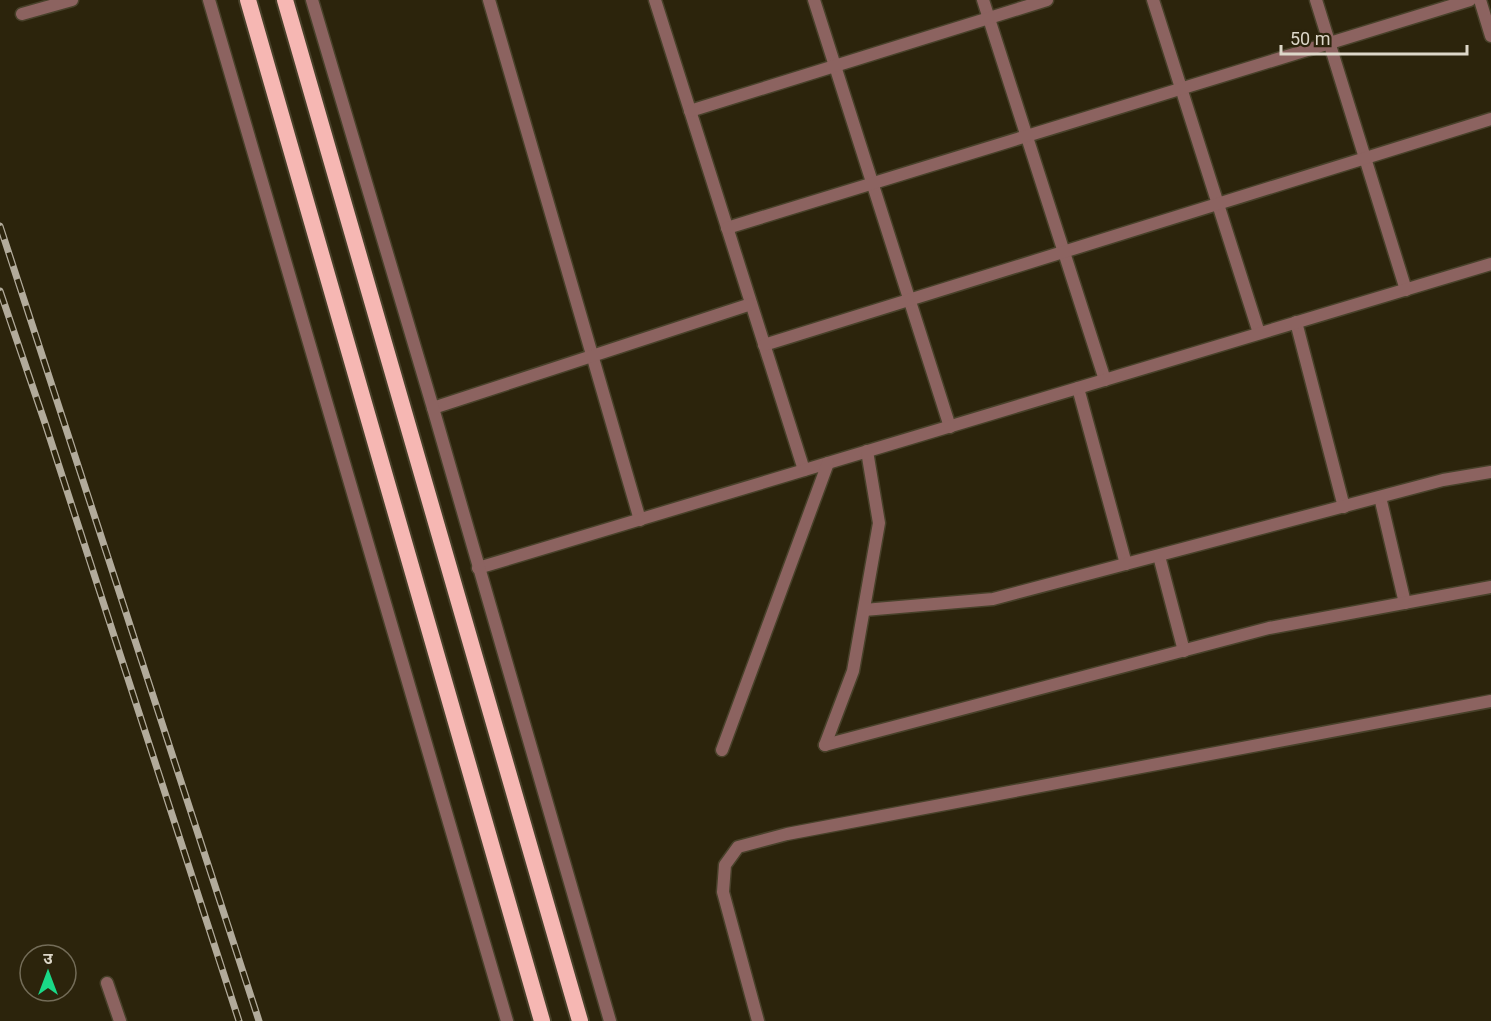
<svg xmlns="http://www.w3.org/2000/svg" width="1491" height="1021" viewBox="0 0 1491 1021" font-family="Roboto,'Noto Sans Devanagari',sans-serif">
<style>
.lines{fill:none;stroke-linecap:round;stroke-linejoin:round}
.service-casing{stroke:#48412a;stroke-width:15}
.minor-casing{stroke:#48412a;stroke-width:15}
.tertiary-casing{stroke:#48412a;stroke-width:15}
.trunk-casing{stroke:#48412a;stroke-width:20}
.service{stroke:#8c6360;stroke-width:12}
.minor{stroke:#8c6360;stroke-width:12}
.tertiary{stroke:#8c6360;stroke-width:12}
.trunk{stroke:#f6b7b3;stroke-width:16}
.rail-casing{stroke:#b2ab9b;stroke-width:7}
.rail{stroke:#2c240c;stroke-width:4.5;stroke-dasharray:14;stroke-linecap:butt}
</style>
<rect width="100%" height="100%" fill="#2c240c"/>
<g class="lines">
<defs>
<polyline id="service" points="758,1021 723,892 725,865 738,847 787,834 1491,701"/>
<g id="minor">
<polyline points="489,0 640,520"/>
<polyline points="655,0 804,470"/>
<polyline points="814,0 950,427"/>
<polyline points="983,0 1105,380"/>
<polyline points="1153,0 1259,333"/>
<polyline points="1316,0 1406,290"/>
<polyline points="1480,0 1491,36"/>
<polyline points="22,14 72,0"/>
<polyline points="690,111 1047,0"/>
<polyline points="727,228 1470,0"/>
<polyline points="1296,322 1344,507"/>
<polyline points="764,345 1491,119"/>
<polyline points="1078,388 1126,564"/>
<polyline points="433,408 751,304"/>
<polyline points="1380,497 1405,603"/>
<polyline points="1159,556 1184,651"/>
<polyline points="478,568 1491,264"/>
<polyline points="864,610 993,599 1443,480 1491,472"/>
<polyline points="825,745 1269,628 1491,587"/>
<polyline points="825,745 853,671 879,523 867,451"/>
<polyline points="722,750 828,463"/>
<polyline points="107,983 120,1021"/>
</g>
<g id="tertiary">
<polyline points="209,0 507,1021"/>
<polyline points="312,0 433,408 610,1021"/>
</g>
<g id="trunk">
<polyline points="248,0 542,1021"/>
<polyline points="285,0 580,1021"/>
</g>
</defs>
<use href="#service" class="service-casing"/>
<use href="#minor" class="minor-casing"/>
<use href="#tertiary" class="tertiary-casing"/>
<use href="#trunk" class="trunk-casing"/>
<use href="#service" class="service"/>
<use href="#minor" class="minor"/>
<use href="#tertiary" class="tertiary"/>
<use href="#trunk" class="trunk"/>
<defs>
<g id="rail">
<polyline points="0,226 259,1021"/>
<polyline points="0,291 45,423 239,1021"/>
</g>
</defs>
<use href="#rail" class="rail-casing"/>
<use href="#rail" class="rail"/>
</g>
<g transform="translate(48 973)"><circle r="28" fill="#2c240c" stroke="#736c58" stroke-width="1.5"/>
<path d="M0-4.5L10 22L0 15L-10 22Z" fill="#1ad988"/>
<text y="-9" font-size="16" font-weight="bold" text-anchor="middle" fill="#ddd7c9">उ</text>
</g>
<path d="M1281 45v9h186v-9" fill="none" stroke="#ddd7c9" stroke-width="3"/>
<text x="1290" y="45" font-size="18" fill="#ddd7c9" stroke="#2c240c" stroke-width="4.5" paint-order="stroke">50 m</text>
</svg>
